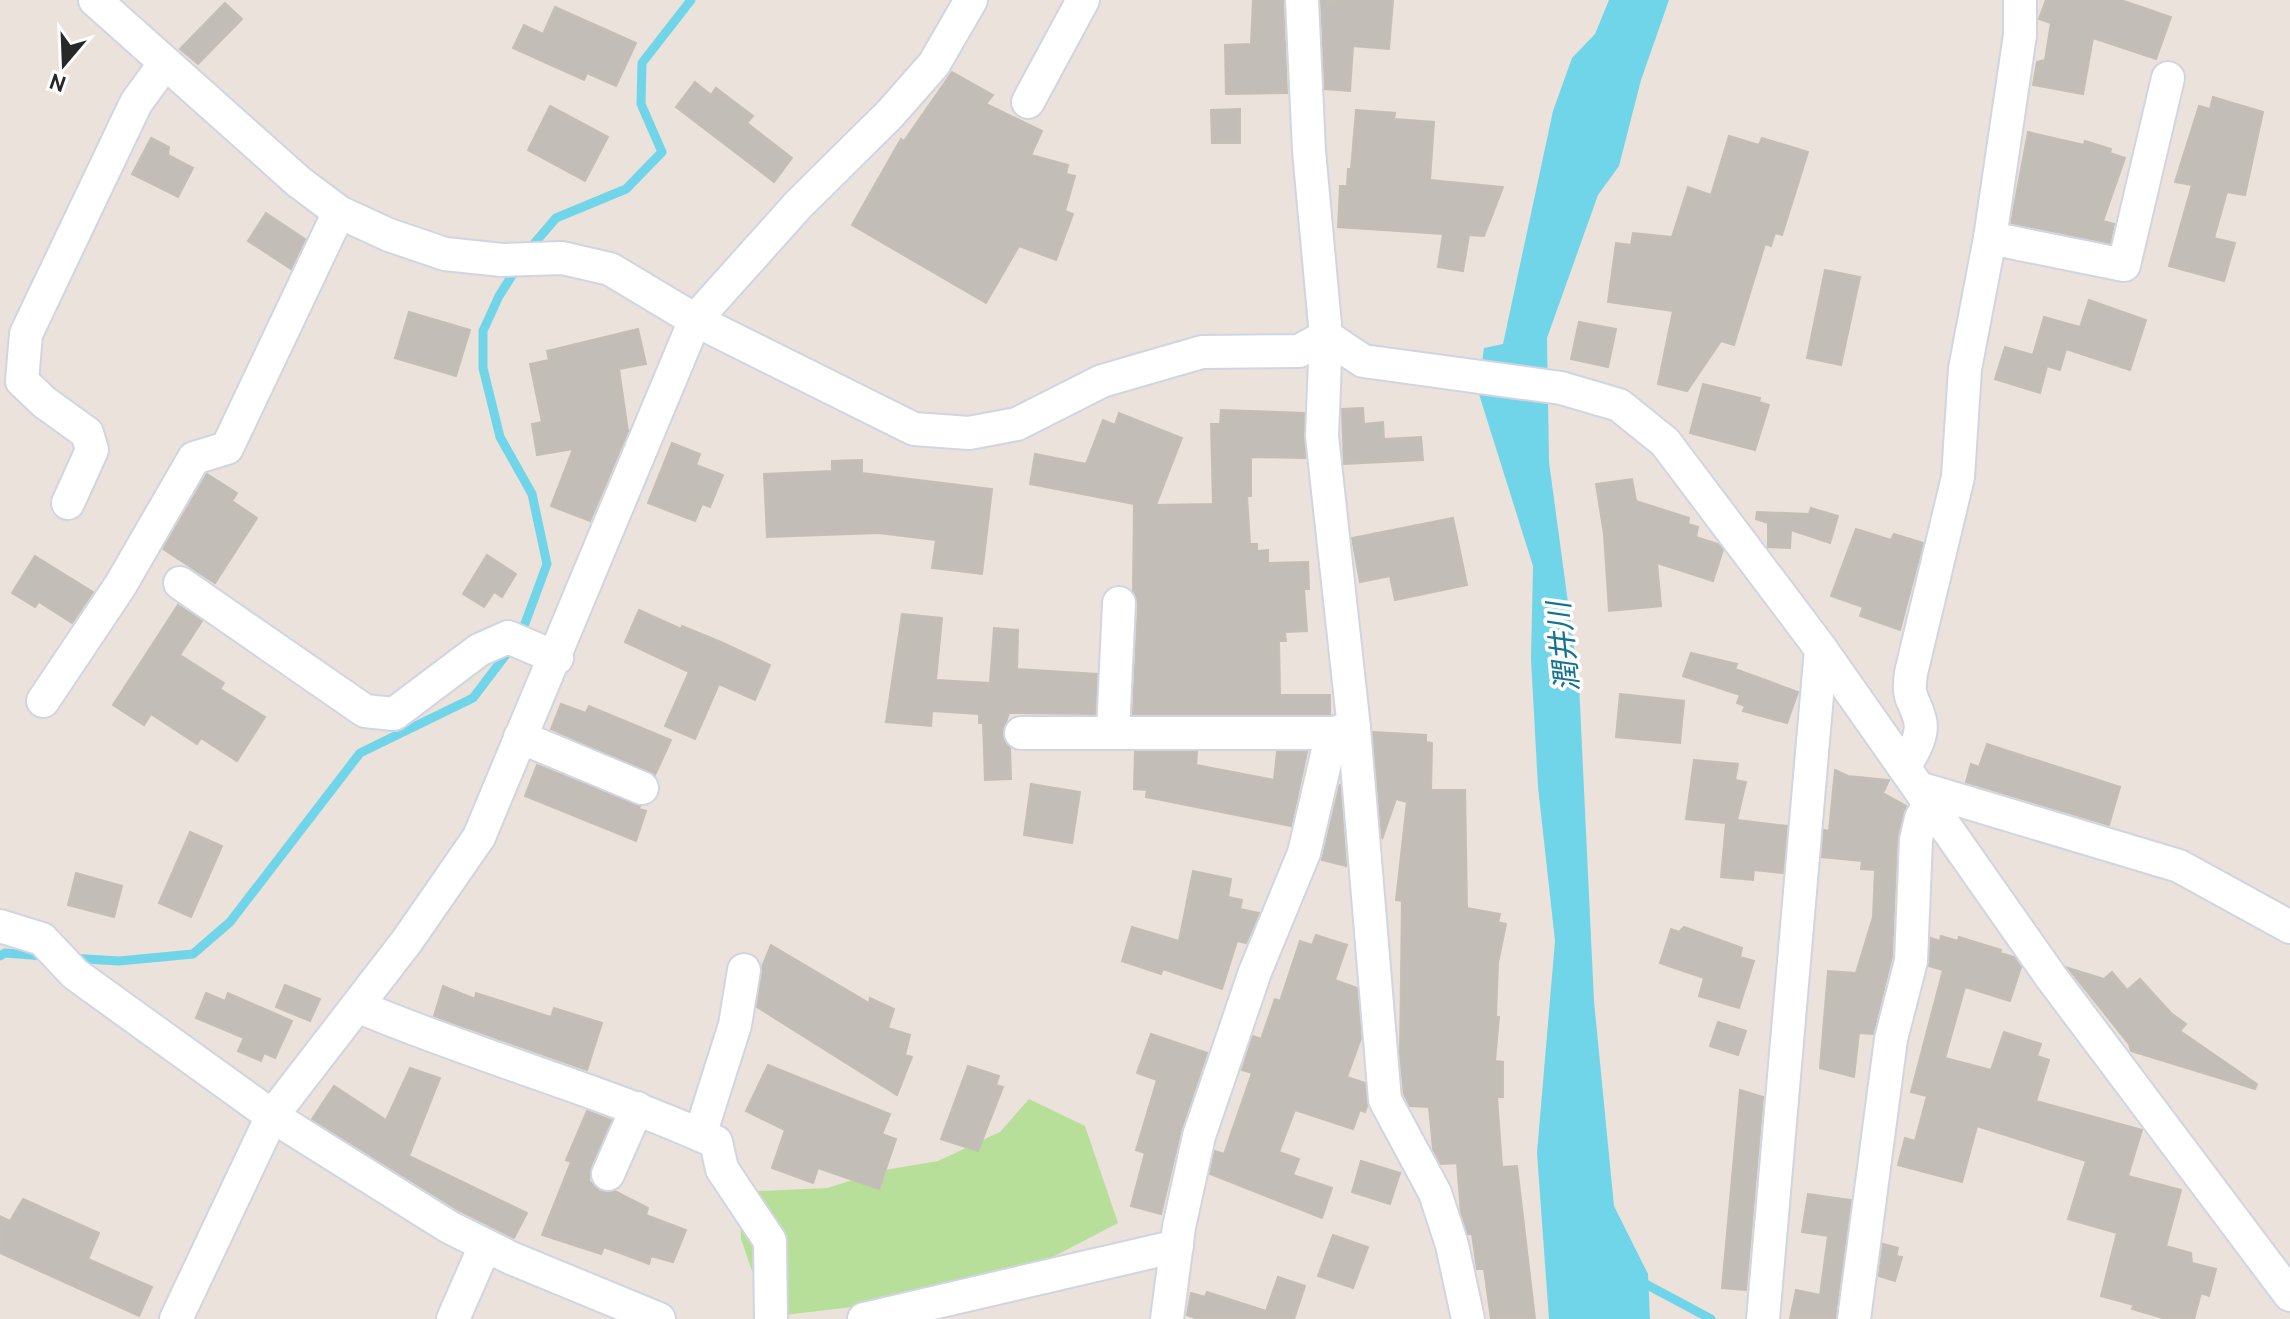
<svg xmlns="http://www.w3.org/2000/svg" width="2290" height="1319" viewBox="0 0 2290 1319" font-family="Cabin,'Noto Sans JP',sans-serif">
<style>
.green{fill:#b8df99}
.water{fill:#71d5e9}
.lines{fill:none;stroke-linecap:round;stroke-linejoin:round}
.stream{stroke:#71d5e9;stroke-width:9}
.building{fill:#c2bdb6;stroke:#c5beb5;stroke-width:2}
.minor-casing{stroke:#d0d5e1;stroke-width:36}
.minor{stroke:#fff;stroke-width:32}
.labels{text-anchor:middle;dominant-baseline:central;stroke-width:7;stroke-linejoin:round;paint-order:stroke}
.water-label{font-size:30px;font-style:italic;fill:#137392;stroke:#fff}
</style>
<rect width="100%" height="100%" fill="#eae2db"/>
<polygon class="green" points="1029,1099 1085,1126 1118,1223 1047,1260 935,1297 768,1317 741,1239 739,1192 827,1188 885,1170 938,1161 1000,1132"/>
<polygon class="water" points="1609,0 1669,0 1641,80 1619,166 1598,195 1547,338 1549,462 1579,684 1594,1001 1614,1206 1648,1274 1650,1319 1549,1319 1537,1153 1555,941 1538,787 1531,659 1533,566 1478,391 1484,348 1503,344 1553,111 1572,58 1595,34"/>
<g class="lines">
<g class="stream">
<polyline points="526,253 556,218 626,189 662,152 641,104 642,63 691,0"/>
<polyline points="518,266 499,296 483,331 483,368 500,437 532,494 547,564 520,637"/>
<polyline points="0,956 5,953 44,956"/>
<polyline points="70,958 119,961 193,954 230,922 360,753 473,698 511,648"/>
<polyline points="1640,1281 1711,1319"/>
</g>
</g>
<g class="building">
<polygon points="1253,0 1283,0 1287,93 1226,94 1225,45 1251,44"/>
<polygon points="1364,0 1393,0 1389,49 1353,46 1350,91 1325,89 1321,1"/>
<polygon points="2046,0 2121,0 2171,17 2156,59 2093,38 2083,94 2033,85 2037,62 2045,60 2051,23 2039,19"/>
<polygon points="225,3 242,19 198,64 180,49"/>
<polygon points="555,7 636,43 616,86 587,73 584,80 513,48 524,25 543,34"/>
<polygon points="952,72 993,95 986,104 1042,131 1031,155 1068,165 1066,174 1075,176 1065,211 1073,214 1056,260 1019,246 986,303 852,225 901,139 904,141"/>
<polygon points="695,82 711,95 716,88 753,116 747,123 792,158 774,182 676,107"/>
<polygon points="2213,97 2263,112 2245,195 2227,192 2214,238 2235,243 2224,281 2169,266 2192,185 2175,182 2199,106 2210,109"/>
<polygon points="550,106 608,137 585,181 528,150"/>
<polygon points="1240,109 1240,143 1212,143 1211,110"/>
<polygon points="1356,110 1395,113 1394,119 1434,122 1430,180 1503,187 1484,236 1469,235 1463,271 1438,267 1443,234 1338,227 1340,186 1347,186 1348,169 1351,169"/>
<polygon points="2028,132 2084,145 2085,141 2111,149 2110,153 2125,158 2103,221 2114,224 2110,243 2011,223"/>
<polygon points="1729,136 1759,145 1762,138 1808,152 1782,235 1775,233 1771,246 1765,244 1734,345 1721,341 1687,391 1658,384 1673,311 1608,302 1616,243 1631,245 1633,233 1672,237 1688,187 1711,195"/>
<polygon points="151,138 169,147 168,155 193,168 178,197 132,174"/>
<polygon points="266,213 305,239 291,269 248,241"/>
<polygon points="1825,270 1860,277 1841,365 1807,358"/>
<polygon points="2089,300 2146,320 2130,370 2066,349 2060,370 2047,366 2040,393 1995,379 2005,347 2033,355 2044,317 2080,327"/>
<polygon points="409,312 470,330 456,376 395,358"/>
<polygon points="1579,322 1616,329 1608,367 1571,359"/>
<polygon points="638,329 646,364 619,369 628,431 590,521 551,506 573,449 537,455 532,424 542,422 530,364 549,360 547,351"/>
<polygon points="1703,384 1760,398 1759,402 1769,405 1755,450 1690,433"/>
<polygon points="1363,408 1364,424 1383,422 1384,439 1421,437 1423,460 1344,464 1342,409"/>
<polygon points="1221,410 1304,413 1305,458 1251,457 1251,496 1247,496 1250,544 1257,544 1257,551 1268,550 1268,563 1308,562 1309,589 1304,589 1307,631 1285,632 1286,641 1279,641 1280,695 1330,695 1330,714 1133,714 1138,604 1133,591 1134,504 1030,484 1035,454 1086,464 1103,420 1115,425 1119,413 1182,438 1156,505 1213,504 1211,424 1220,424"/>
<polygon points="672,443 700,454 696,465 723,475 710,507 702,504 695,521 648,503"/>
<polygon points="862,460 862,473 992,489 982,574 932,568 936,540 879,533 767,537 764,474 832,471 832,461"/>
<polygon points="207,474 237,493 232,501 257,518 215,583 163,549"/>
<polygon points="1632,479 1636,501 1689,518 1688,524 1698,527 1696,537 1718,544 1723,550 1713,581 1657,563 1661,606 1609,611 1604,534 1596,484"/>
<polygon points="1811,508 1838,516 1830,543 1791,530 1790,548 1768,547 1768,523 1756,519 1757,512 1809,514"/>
<polygon points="1453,518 1467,585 1395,600 1390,576 1360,582 1352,538"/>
<polygon points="1856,529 1891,540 1894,534 1923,543 1900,630 1860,616 1863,607 1831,596"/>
<polygon points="487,555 516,574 502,597 494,592 484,607 463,594"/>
<polygon points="35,556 93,592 72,623 39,602 35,607 12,593"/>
<polygon points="178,605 202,621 180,655 224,683 220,689 265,717 237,761 201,738 197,744 151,714 144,725 113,705"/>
<polygon points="639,610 681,629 682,626 721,642 770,665 755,700 719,684 695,739 665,726 689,672 625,642"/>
<polygon points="902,614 942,618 936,680 990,683 994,628 1018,630 1017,669 1097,674 1095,714 1009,713 1002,734 1010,748 1011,779 985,780 983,723 979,723 979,714 932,711 931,726 886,722"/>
<polygon points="1691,653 1737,664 1735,669 1798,692 1787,723 1743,711 1745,706 1737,703 1740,695 1683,676"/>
<polygon points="1620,694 1684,701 1680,743 1616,737"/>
<polygon points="561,704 586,713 589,706 671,740 655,775 551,729"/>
<polygon points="1373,732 1426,735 1426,742 1432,743 1431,790 1465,790 1467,908 1500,914 1498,922 1506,924 1498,963 1496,1017 1499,1017 1495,1061 1503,1062 1503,1097 1497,1097 1502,1167 1517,1166 1535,1319 1491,1319 1484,1269 1477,1269 1472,1234 1468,1234 1461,1212 1457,1163 1441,1164 1433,1149 1429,1107 1410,1106 1404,1094 1400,1055 1402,901 1396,900 1407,802 1396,799 1382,839"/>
<polygon points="1987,744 2120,787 2109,825 1966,782 1971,764 1979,767"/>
<polygon points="1135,752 1197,752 1196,765 1274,780 1277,752 1307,752 1291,826 1146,797 1147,790 1134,789"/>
<polygon points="1694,760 1738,764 1735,780 1746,782 1737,820 1787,826 1783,873 1754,870 1753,880 1721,877 1726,823 1686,819"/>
<polygon points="537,765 640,806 639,809 646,811 636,841 525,796"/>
<polygon points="1835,770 1848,776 1889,780 1883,793 1906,806 1897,839 1892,956 1873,1034 1859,1033 1854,1077 1820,1068 1828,971 1856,973 1873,917 1875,870 1861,869 1862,861 1822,857 1824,830 1829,831"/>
<polygon points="1031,784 1080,792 1072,843 1024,835"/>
<polygon points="1340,784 1346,866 1322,860"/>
<polygon points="190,832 222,846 191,917 159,903"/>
<polygon points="1193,871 1231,879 1228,897 1242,900 1240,909 1259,913 1246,943 1237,941 1222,989 1163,969 1161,974 1122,961 1132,927 1179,941"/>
<polygon points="76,873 122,886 114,917 68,905"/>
<polygon points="1684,927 1742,948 1740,957 1754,961 1739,1008 1699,996 1704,978 1660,963 1671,929 1679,932"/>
<polygon points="1316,935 1347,945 1335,980 1357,988 1361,1038 1347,1077 1365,1083 1367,1106 1365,1112 1360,1110 1353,1129 1295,1110 1279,1152 1299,1159 1293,1175 1332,1188 1322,1218 1210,1174 1215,1151 1224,1154 1252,1073 1242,1070 1253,1036 1261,1039 1275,999 1280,1001 1300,941 1312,945"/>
<polygon points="1941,936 1958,941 1959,937 2001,950 2000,953 2014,957 2021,967 2010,1001 1965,987 1945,1058 1991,1070 2004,1032 2041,1044 2037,1056 2049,1060 2036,1101 2142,1130 2128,1176 2181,1190 2166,1246 2191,1253 2192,1263 2216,1269 2209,1296 2201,1293 2194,1319 2166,1319 2132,1309 2134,1305 2101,1296 2117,1233 2068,1219 2086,1161 1977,1126 1962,1182 1898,1165 1905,1138 1915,1141 1927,1096 1911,1092 1943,970 1929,966 1931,938 1940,941"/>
<polygon points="771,945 869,1003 870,998 894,1009 888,1028 910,1035 905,1055 912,1057 897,1095 757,1007 762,967"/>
<polygon points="2068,968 2104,979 2112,972 2127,990 2140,979 2171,1013 2186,1024 2180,1031 2257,1084 2255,1089 2131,1051 2129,1044"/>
<polygon points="285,985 320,999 310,1021 276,1007"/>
<polygon points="443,986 475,999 476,993 551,1017 554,1008 602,1023 587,1070 434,1016"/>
<polygon points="206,993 225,1001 228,993 292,1021 275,1058 264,1053 261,1061 238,1051 244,1038 196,1018"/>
<polygon points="1718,1022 1746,1031 1738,1055 1710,1046"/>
<polygon points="1151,1034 1207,1053 1181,1130 1161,1214 1131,1206 1145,1153 1136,1150 1157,1080 1137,1073"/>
<polygon points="768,1065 890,1114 882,1134 896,1139 879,1189 818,1168 813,1183 772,1168 785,1130 746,1111"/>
<polygon points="968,1066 999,1076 996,1085 1003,1087 978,1151 941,1139"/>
<polygon points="410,1068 440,1078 409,1156 527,1213 514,1238 458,1210 312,1119 334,1086 386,1120"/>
<polygon points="1740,1090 1763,1097 1746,1290 1722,1288"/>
<polygon points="587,1111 611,1120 591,1166 589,1181 600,1191 615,1191 648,1208 646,1215 686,1230 673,1262 651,1256 649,1264 604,1247 601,1254 542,1235 571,1162 566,1160"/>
<polygon points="1361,1161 1400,1173 1390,1204 1352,1192"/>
<polygon points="1808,1194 1851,1200 1835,1319 1790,1319 1796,1290 1820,1295 1828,1236 1802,1232"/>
<polygon points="23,1199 99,1233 88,1259 152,1287 139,1316 0,1253 0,1216 10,1221"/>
<polygon points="1333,1235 1368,1247 1353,1288 1318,1276"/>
<polygon points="1883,1244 1898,1248 1896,1256 1902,1257 1895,1281 1879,1276"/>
<polygon points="1278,1277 1305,1286 1294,1319 1198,1319 1187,1315 1191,1293 1205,1297 1207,1292 1266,1311"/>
</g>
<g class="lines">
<defs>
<g id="minor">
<polyline points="95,0 299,182 339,212 389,235 445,254 502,260 562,258 610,269 695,320 914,429 969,433 1017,424 1102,381 1202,352 1299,351 1326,336"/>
<polyline points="1028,102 1083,0"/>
<polyline points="1990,238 2124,265 2168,78"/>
<polyline points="1326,336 1363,361 1561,388 1619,405 1665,442 1821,649 2051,977 2290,1295"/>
<polyline points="68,503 92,450 87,433 44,402 22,381 26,334 136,103 165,63"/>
<polyline points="180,583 365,711 394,714 479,650 508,637 557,658"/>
<polyline points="43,701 120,586 194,458 227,448 339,212"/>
<polyline points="1354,728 1385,1100 1435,1193 1452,1245 1468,1319"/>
<polyline points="1113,731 1119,603"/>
<polyline points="1021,733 1332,733"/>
<polyline points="520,737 642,788"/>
<path d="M1904,767C1912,754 1924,736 1920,720C1914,696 1907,702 1911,673L1958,477L1965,369L1990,238L2020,35V0"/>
<polyline points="1919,788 2179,866 2290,927"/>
<polyline points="0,926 42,939 75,974 272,1116 449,1227 511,1258 659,1319"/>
<path d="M357,1006C475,1056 599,1089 716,1142L722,1169L770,1241L771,1319"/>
<polyline points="700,1135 735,1025 744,970"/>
<polyline points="608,1174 637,1108"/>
<polyline points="176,1319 272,1116 407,941 479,837 695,320 798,205 890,114 934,64 971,0"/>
<polyline points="453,1319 485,1246"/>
<polyline points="864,1319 1177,1246"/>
<polyline points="1167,1319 1179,1227 1199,1136 1255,972 1304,853 1332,733 1354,728 1322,436 1326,336 1309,151 1302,0"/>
<polyline points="1763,1319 1821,649"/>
<polyline points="1854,1319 1891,1039 1911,961 1916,840 1921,818 1930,804"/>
</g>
</defs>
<use href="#minor" class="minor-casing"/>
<use href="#minor" class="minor"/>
</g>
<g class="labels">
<g class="water-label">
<text transform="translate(1563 647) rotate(-96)">潤井川</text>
</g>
</g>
<g transform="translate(64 64) rotate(199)" stroke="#ffffff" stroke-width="6" paint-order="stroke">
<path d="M0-6L14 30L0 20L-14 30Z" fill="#282828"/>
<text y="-12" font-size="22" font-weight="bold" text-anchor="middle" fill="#282828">N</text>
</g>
</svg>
